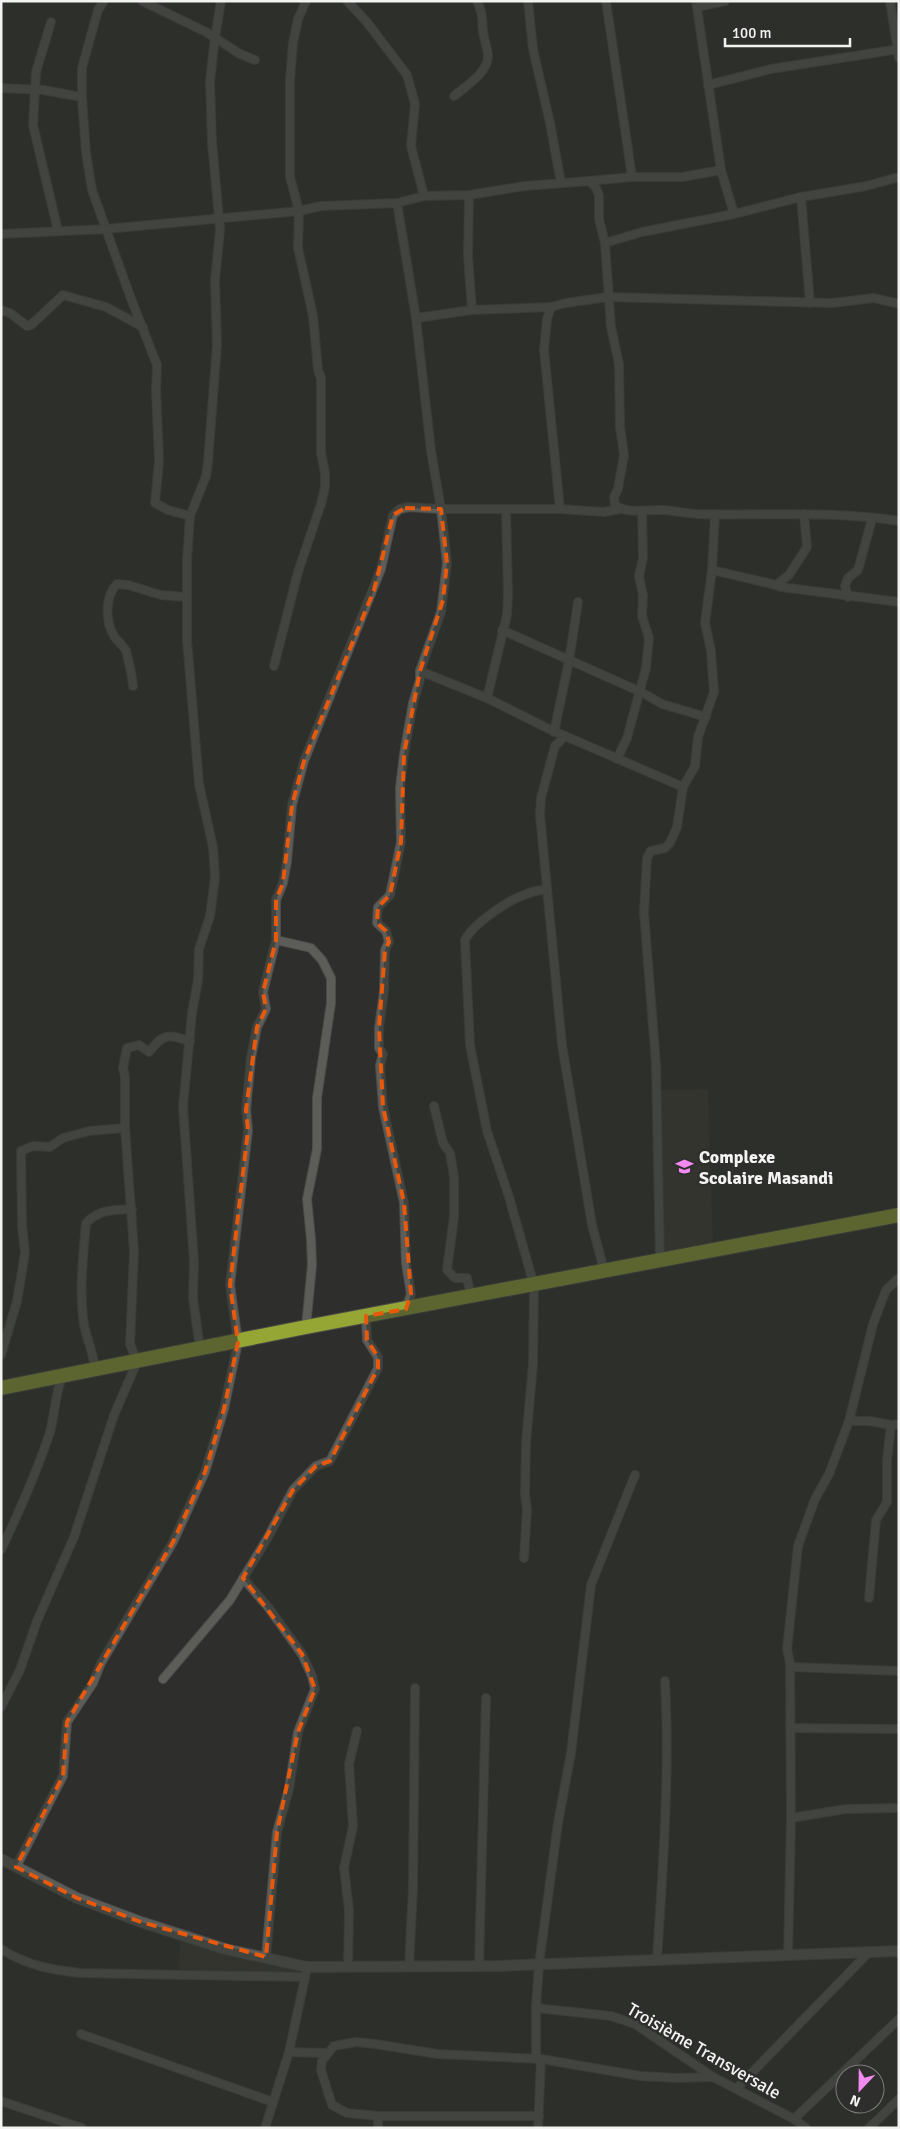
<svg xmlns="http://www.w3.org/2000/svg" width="900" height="2129" viewBox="0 0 900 2129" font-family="Signika,sans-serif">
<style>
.built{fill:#383a30}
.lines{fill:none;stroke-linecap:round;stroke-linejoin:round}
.minor-casing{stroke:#4b4c49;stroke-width:10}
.tertiary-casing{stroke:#4b4c49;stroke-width:12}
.trunk-casing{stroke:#4b4c49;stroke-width:16}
.minor{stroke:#5c5d59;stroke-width:8}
.tertiary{stroke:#5c5d59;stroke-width:10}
.trunk{stroke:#96a634;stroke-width:14}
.marked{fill:none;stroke:#e8590c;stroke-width:4;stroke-dasharray:10 6;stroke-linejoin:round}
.labels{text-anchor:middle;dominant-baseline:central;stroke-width:5;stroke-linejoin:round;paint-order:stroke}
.poi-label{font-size:18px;font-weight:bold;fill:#f3f4f1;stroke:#2e2f2c;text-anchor:start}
.street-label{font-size:18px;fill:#f3f4f1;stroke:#2e2f2c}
</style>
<rect width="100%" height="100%" fill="#2e2f2c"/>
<g class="built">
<polygon points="708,1089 713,1244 662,1252 657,1090"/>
<polygon points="181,1938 296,1966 306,1973 178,1972"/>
</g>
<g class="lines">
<defs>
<g id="minor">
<polyline points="104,1 98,10 82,68 82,97 86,153 92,190 130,296 157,365 156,390 159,461 155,503 168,510 190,516 187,560 187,640 199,784 213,847 215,878 210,916 199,949 198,980 192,1013 183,1106 194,1262 193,1298 200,1349"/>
<polyline points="142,1 206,32 240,54 255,60"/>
<polyline points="347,1 366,21 407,75 415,104 411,146 424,196"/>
<polyline points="528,1 533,49 550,123 561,183"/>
<polyline points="606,1 632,177"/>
<polyline points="696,1 721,170 734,214"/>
<polyline points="890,1 899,58"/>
<polyline points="697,7 725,1"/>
<polyline points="51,22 36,72 33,125 58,231"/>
<polyline points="708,85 771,69 899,49"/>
<polyline points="1,88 43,90 82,97"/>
<path d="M454,96C466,86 489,72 488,55C487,47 484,39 483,32C482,20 483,12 477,1"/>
<polyline points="589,181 632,177 682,177 721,170"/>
<polyline points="469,195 468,256 472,310"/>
<polyline points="801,197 810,303"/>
<polyline points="397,203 416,318 431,451 441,509 447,563 441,612 420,671 420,680 413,703 404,754 400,788 401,842 390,895 378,907 377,923 386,931 389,942 385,950 384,991 379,1028 379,1048 383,1054 380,1065 383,1107 404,1203 406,1263 411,1294 406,1309"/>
<path d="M1,234L106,229L299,211L321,206L397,203L424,196L469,195L525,186L589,181L595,186L599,195V219L605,243L611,327L619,364L620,427L624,455L618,489L614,497L615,505C628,515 648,509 663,510C675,511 686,513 697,514C764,516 833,510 899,521"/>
<polyline points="605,243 642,232 734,214 801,197 866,186 899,177"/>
<polyline points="551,307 547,319 544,350 560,509"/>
<polyline points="1,310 10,313 27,326 31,325 63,295 106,307 143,327"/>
<polyline points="416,318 472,310 551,307 566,303 608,297 832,303 874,298 899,304"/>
<polyline points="190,516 206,476 208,462 217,345 215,280 220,230 212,142 210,81 215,37 221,1"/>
<polyline points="712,570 776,585 781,587 899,602"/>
<polyline points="776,585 789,575 807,547 804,514"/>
<polyline points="848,597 845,586 848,578 858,570 872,519"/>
<polyline points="502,630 641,692 662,704 706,717"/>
<polyline points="274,666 298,572 321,504 325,487 325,473 321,453 321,378 318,370 313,316 298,248 299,211 290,177 290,79 293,43 298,19 306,1"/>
<polyline points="420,671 487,698 549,729 683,787"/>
<path d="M133,686C132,675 129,662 126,651C124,646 117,641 114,636C105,621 105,596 117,584L128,585L161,595L187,597"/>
<polyline points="487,698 507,615 508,594 506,510"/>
<polyline points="554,732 569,661 578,602"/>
<polyline points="565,736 555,746 541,798 540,815 562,1045 592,1225 604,1270"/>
<polyline points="617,759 627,738 646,668 649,638 642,616 643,595 639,576 643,558 642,511"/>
<polyline points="276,940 311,948 322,960 331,978 331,1003 317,1098 317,1149 307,1199 311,1239 312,1265 306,1327"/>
<polyline points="434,1106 443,1143 450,1153 454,1177 454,1217 447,1270 455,1278 467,1278 471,1296"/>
<polyline points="660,1259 656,1064 644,912 647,858 651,851 665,848 670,843 677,827 683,787 695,766 698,737 714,692 711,651 705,623 712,570 715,514"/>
<path d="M534,1285L509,1197L487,1131L470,1045L465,940C473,924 507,901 524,895C531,892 540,890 547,889"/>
<polyline points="1,1355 17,1301 25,1253 22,1226 21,1151 33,1146 50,1147 63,1138 89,1131 125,1128"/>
<path d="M95,1370C94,1354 87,1340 84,1325C79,1290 83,1257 86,1223C100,1209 113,1210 132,1209"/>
<polyline points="849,1421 869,1421 891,1425 899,1424"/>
<path d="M1,1550C19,1512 37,1472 50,1432C55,1414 55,1394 62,1377"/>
<polyline points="524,1558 527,1509 525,1495 526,1442 533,1364 534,1284"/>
<polyline points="243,1578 268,1607 302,1654 312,1676 315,1689 298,1732 289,1789 277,1832 266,1957"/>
<polyline points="869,1598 876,1520 887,1502 887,1460 891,1425"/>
<polyline points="790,1667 899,1671"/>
<polyline points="163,1679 230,1600 267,1539 293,1490 316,1466 330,1461 378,1368 378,1357 367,1340 366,1316"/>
<path d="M1,1707L20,1670L37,1621L74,1537L114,1415L137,1362L130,1344L134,1251L125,1128V1077L123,1068L127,1048L139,1045L149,1052C164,1033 167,1034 190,1041"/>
<polyline points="790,1728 899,1729"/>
<polyline points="791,1818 846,1809 895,1808"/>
<polyline points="16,1867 63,1776 67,1722 93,1683 101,1663 173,1542 205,1472 224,1409 238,1342 230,1285 248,1130 246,1110 251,1058 257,1027 266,1009 263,992 276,940 276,900 283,883 287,861 292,805 304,761 381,569 393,515 400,509 409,507 441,509 560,509 604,512 620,509"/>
<path d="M1,1949C26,1965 51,1970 80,1973L305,1977"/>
<polyline points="788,1956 791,1818 790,1663 787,1649 798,1546 815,1499 829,1474 849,1421 873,1324 886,1290 899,1278"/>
<path d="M657,1959C663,1866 670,1774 665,1681"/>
<polyline points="479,1965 486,1698"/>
<polyline points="348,1967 349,1911 344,1868 353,1826 349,1764 357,1731"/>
<polyline points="409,1967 413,1888 415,1688"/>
<polyline points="536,2008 611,2016 635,2024 713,2077 794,2119 806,2128"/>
<polyline points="81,2034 273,2102"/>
<polyline points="289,2052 327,2053"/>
<polyline points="536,2059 536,2008 539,1964 558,1823 571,1753 591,1585 635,1475"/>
<polyline points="737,2088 869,1952"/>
<polyline points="1,2101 82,2128"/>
<polyline points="378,2116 378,2128"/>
<polyline points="539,2116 378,2116 347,2113 332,2105 321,2070 322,2061 334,2046 356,2042 375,2044 438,2054 541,2059 641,2076 677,2078 713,2077"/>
<polyline points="794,2119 899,2019"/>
<polyline points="265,2128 289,2052 306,1973"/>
<polyline points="538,2128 541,2059"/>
<polyline points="869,2128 899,2099"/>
</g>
<polyline id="tertiary" points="1,1859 77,1898 141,1922 225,1949 307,1967 497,1966 899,1951"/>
<polyline id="trunk" points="1,1388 306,1327 899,1215"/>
</defs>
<use href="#minor" class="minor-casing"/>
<use href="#tertiary" class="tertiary-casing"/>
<use href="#trunk" class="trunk-casing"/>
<use href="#minor" class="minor"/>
<use href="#tertiary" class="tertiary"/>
<use href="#trunk" class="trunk"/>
</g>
<path d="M0 0H900V2129H0ZM405,508L441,509L447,563L443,600L420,671L404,754L401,842L390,895L378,907L377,923L386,931L389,942L385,950L379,1028L383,1107L404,1203L411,1294L406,1309L366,1316L367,1340L378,1357V1368L330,1461L316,1466L293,1490L243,1578L302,1654L315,1689L298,1732L277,1832L266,1957L141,1922L77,1898L16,1867L63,1776L67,1722L173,1542L205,1472L224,1409L238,1342L230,1285L248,1130L246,1110L257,1027L266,1009L263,992L276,940V900L283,883L292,805L304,761L374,590L393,515Z" fill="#2e2f2c" fill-opacity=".55" fill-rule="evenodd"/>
<path class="marked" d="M405,508L441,509L447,563L443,600L420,671L404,754L401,842L390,895L378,907L377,923L386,931L389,942L385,950L379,1028L383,1107L404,1203L411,1294L406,1309L366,1316L367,1340L378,1357V1368L330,1461L316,1466L293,1490L243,1578L302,1654L315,1689L298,1732L277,1832L266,1957L141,1922L77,1898L16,1867L63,1776L67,1722L173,1542L205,1472L224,1409L238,1342L230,1285L248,1130L246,1110L257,1027L266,1009L263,992L276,940V900L283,883L292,805L304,761L374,590L393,515Z"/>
<defs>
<symbol id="school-bare" viewBox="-9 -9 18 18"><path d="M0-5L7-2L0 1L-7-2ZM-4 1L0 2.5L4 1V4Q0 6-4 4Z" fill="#f38af1" stroke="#2e2f2c" stroke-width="2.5" paint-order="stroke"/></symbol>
</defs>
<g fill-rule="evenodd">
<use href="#school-bare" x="672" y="1154" width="25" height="25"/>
</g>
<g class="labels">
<g class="poi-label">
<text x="699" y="1157">Complexe<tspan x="699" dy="21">Scolaire Masandi</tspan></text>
</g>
<g class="street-label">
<text transform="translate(704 2051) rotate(30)">Troisième Transversale</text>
</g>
</g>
<rect width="900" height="2129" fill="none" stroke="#f3f4f1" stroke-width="5"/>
<g transform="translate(860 2089) rotate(202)"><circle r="24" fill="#2e2f2c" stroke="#7d7e7b"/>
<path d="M0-4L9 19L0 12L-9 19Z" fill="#f38af1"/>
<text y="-8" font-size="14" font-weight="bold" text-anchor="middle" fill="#f3f4f1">N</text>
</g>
<path d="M725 38v8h125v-8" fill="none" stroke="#f3f4f1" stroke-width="2.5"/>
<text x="732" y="38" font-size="15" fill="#f3f4f1" stroke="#2e2f2c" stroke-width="4" paint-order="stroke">100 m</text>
</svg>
